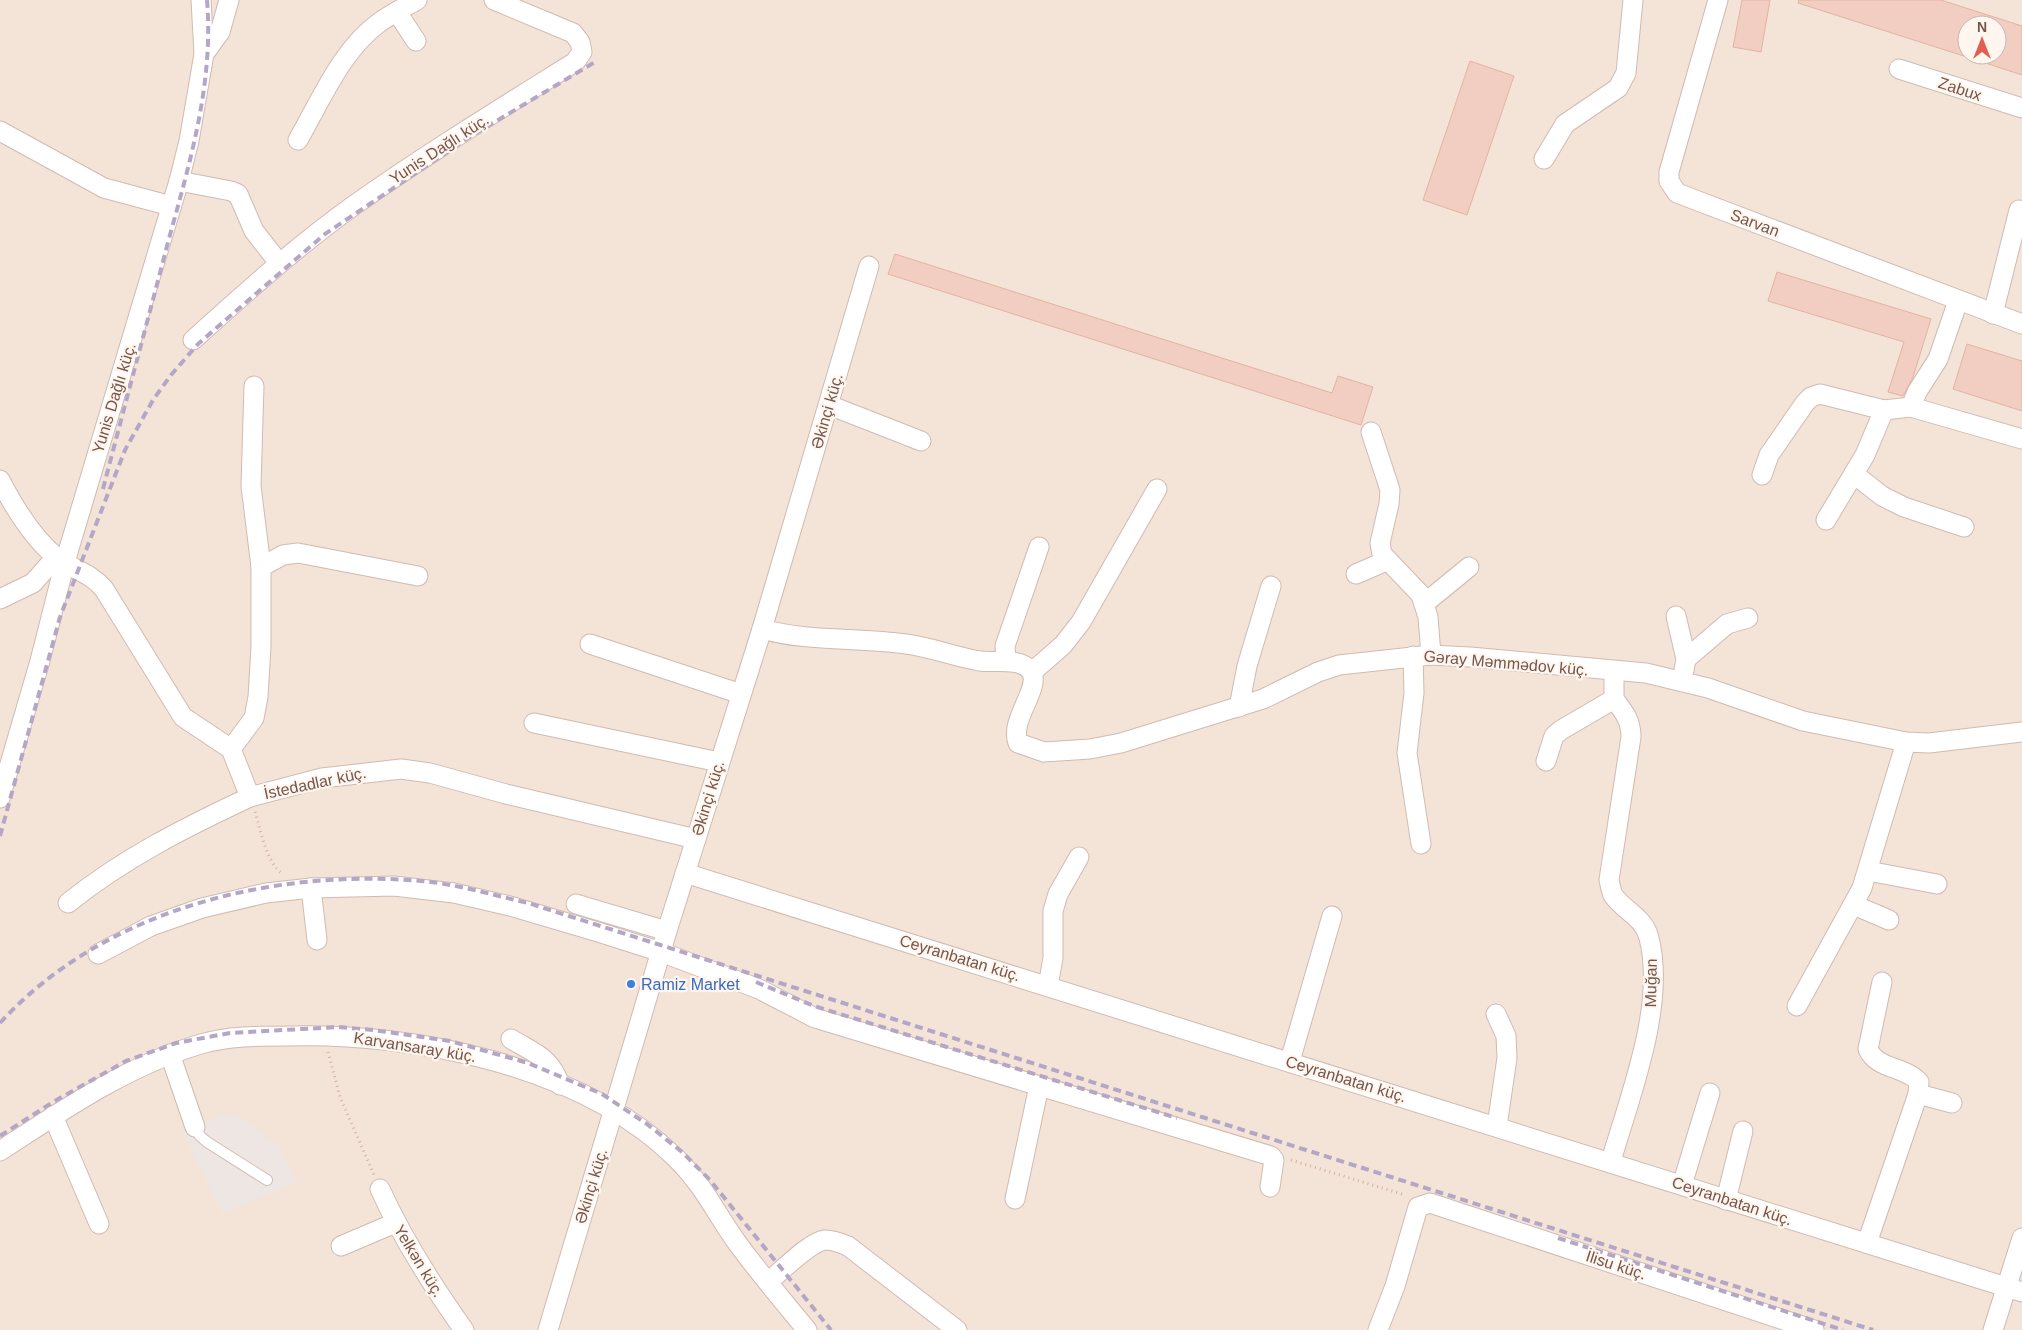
<svg xmlns="http://www.w3.org/2000/svg" width="2022" height="1330" viewBox="0 0 2022 1330" font-family="Helvetica,sans-serif">
<style>
.residential{fill:#f4e3d7;fill-rule:evenodd}
.industrial{fill:#ede6e2}
.building{fill:#f1cec1;stroke:#e3b3a1}
.lines{fill:none;stroke-linecap:round;stroke-linejoin:round}
.lane-casing{stroke:#d0bbb1;stroke-width:12}
.street-casing{stroke:#d0bbb1;stroke-width:21}
.path{stroke:#d6b1a3;stroke-width:3;stroke-dasharray:1 4;stroke-linecap:butt}
.lane{stroke:#fff;stroke-width:10}
.street{stroke:#fff;stroke-width:19}
.rail{stroke:#b4a6c6;stroke-width:4;stroke-dasharray:8 5;stroke-linecap:butt}
.shop-dot{fill:#3f7fe0;stroke:#fff7ef;stroke-width:2}
.labels{text-anchor:middle;dominant-baseline:central;stroke-width:4.5;stroke-linejoin:round;paint-order:stroke}
.street-label{font-size:16px;fill:#76564c;stroke:#fff7ef}
.shop-label{font-size:16px;fill:#366cbe;stroke:#fff7ef;text-anchor:start}
</style>
<rect width="100%" height="100%" fill="#fcf2e9"/>
<path class="residential" d="M0,0H2022V1330H0ZM1967,25H1997V55H1967Z"/>
<polygon class="industrial" points="234,1112 282,1148 297,1182 222,1214 182,1132"/>
<g class="building">
<polygon points="1742,0 1770,0 1761,52 1733,47"/>
<polygon points="1799,0 1941,0 2022,26 2022,75 1970,58 1970,55 1997,55 1997,25 1967,25 1967,57 1798,3"/>
<polygon points="1470,61 1514,76 1467,215 1423,200"/>
<polygon points="895,254 1332,393 1338,376 1373,387 1361,425 888,274"/>
<polygon points="1777,272 1931,319 1913,377 1903,396 1888,392 1904,342 1768,301"/>
<polygon points="1967,344 2022,361 2022,411 1953,389"/>
</g>
<g class="lines">
<defs>
<polyline id="lane" points="195,1127 200,1136 207,1142 267,1180"/>
<g id="street">
<polyline points="201,0 204,54"/>
<polyline points="1718,0 1669,172 1669,181 1677,193 2022,324"/>
<polyline points="397,12 416,41"/>
<polyline points="1899,69 2022,108"/>
<polyline points="0,131 104,188 171,206"/>
<path d="M298,140C321,100 342,49 380,22C391,14 405,7 417,0"/>
<polyline points="1544,159 1565,124 1618,88 1626,73 1633,0"/>
<polyline points="179,181 231,191 238,194 254,231 279,263"/>
<polyline points="1993,314 2019,210"/>
<path d="M193,340C245,293 296,247 353,206C425,155 500,109 575,62L582,52L580,42L573,33L494,0"/>
<polyline points="829,405 921,441"/>
<polyline points="1911,407 1917,392 1938,359 1958,301"/>
<polyline points="1371,432 1390,490 1389,504 1380,543 1382,554 1421,595 1428,617 1431,655"/>
<polyline points="1854,474 1882,496 1904,507 1964,527"/>
<polyline points="1762,475 1769,455 1805,403 1811,397 1820,394 1884,410 1911,407 2022,439"/>
<path d="M0,480C14,507 32,537 55,556C71,570 89,571 104,589L183,717L231,749L250,797L322,778L401,769L430,773L506,794L696,839"/>
<polyline points="1826,520 1865,455 1884,410"/>
<polyline points="261,567 283,555 298,553 418,576"/>
<polyline points="1356,574 1386,561"/>
<polyline points="0,599 33,583 56,557"/>
<polyline points="1425,603 1469,567"/>
<polyline points="1676,616 1686,659 1684,670"/>
<path d="M762,629C808,642 858,637 906,644C931,647 955,657 980,661C995,663 1020,657 1031,671C1042,688 1009,719 1018,743L1044,752L1090,749L1121,743L1263,699L1318,672L1339,665L1431,655L1470,657L1646,673L1708,688L1803,721L1906,742L1929,743L2022,732"/>
<polyline points="590,644 741,694"/>
<polyline points="1413,656 1414,693 1407,753 1421,844"/>
<polyline points="1686,659 1727,624 1748,618"/>
<polyline points="1006,661 1005,646 1039,547"/>
<polyline points="1032,672 1063,645 1081,622 1157,489"/>
<polyline points="1239,707 1247,666 1271,586"/>
<polyline points="534,723 719,762"/>
<polyline points="231,749 254,718 258,697 261,646 261,567 251,486 254,386"/>
<polyline points="1546,761 1554,736 1561,730 1614,699"/>
<polyline points="0,798 40,661 65,562 179,181 189,141 204,54 220,32 229,0"/>
<polyline points="1868,871 1937,884"/>
<polyline points="685,873 2022,1292"/>
<polyline points="311,888 317,940"/>
<path d="M68,903C124,858 186,827 250,797"/>
<polyline points="576,904 667,931"/>
<polyline points="1854,905 1889,920"/>
<polyline points="98,954 151,926 202,908 266,893 311,888 394,886 454,893 510,906 598,932 661,952 759,989 815,1018 1271,1156 1274,1160 1270,1187"/>
<polyline points="1048,986 1053,958 1053,911 1058,894 1079,857"/>
<polyline points="1797,1006 1862,888 1906,742"/>
<polyline points="1496,1014 1506,1036 1507,1058 1497,1126"/>
<path d="M511,1039C536,1054 550,1057 560,1085"/>
<polyline points="170,1054 195,1127"/>
<polyline points="1290,1061 1332,916"/>
<polyline points="1918,1094 1952,1103"/>
<polyline points="53,1116 99,1224"/>
<path d="M0,1151C63,1110 128,1065 201,1044C228,1036 258,1036 287,1036C414,1032 583,1066 677,1159C705,1187 716,1214 738,1244C760,1274 784,1302 807,1330"/>
<path d="M1611,1161C1630,1096 1666,1005 1649,938C1644,917 1624,911 1613,895C1611,891 1610,884 1609,880L1631,737C1631,720 1624,712 1614,699V672"/>
<polyline points="1682,1185 1710,1093"/>
<path d="M380,1189C403,1240 432,1285 464,1330"/>
<polyline points="1015,1199 1039,1086"/>
<polyline points="1726,1200 1743,1131"/>
<path d="M1867,1243L1918,1094L1919,1082C1905,1066 1877,1070 1868,1049L1882,982"/>
<polyline points="341,1246 395,1223"/>
<path d="M768,1282C781,1272 809,1242 825,1240C833,1240 841,1243 848,1246L957,1330"/>
<polyline points="548,1330 667,931 762,629 869,266"/>
<polyline points="1378,1330 1395,1286 1418,1207 1430,1203 1814,1330"/>
<polyline points="1993,1330 2022,1238"/>
</g>
</defs>
<use href="#lane" class="lane-casing"/>
<use href="#street" class="street-casing"/>
<g class="path">
<path d="M255,812C260,828 267,865 282,873"/>
<polyline points="328,1052 340,1097 374,1175"/>
<polyline points="1291,1160 1405,1195"/>
</g>
<use href="#lane" class="lane"/>
<use href="#street" class="street"/>
<g class="rail">
<path d="M103,489C124,408 146,327 167,246C189,165 214,85 207,0"/>
<polyline points="0,836 60,617 125,450 153,400 171,375 198,344 325,234 468,138 595,62"/>
<polyline points="756,982 814,1006 1177,1118"/>
<path d="M0,1023C103,910 272,868 421,881C457,884 493,895 528,903L1873,1330"/>
<polyline points="0,1136 53,1102 126,1061 176,1043 230,1033 338,1027 373,1030 450,1041 528,1063 602,1094 647,1124 682,1152 710,1180 831,1330"/>
<polyline points="1558,1238 1843,1330"/>
</g>
</g>
<circle class="shop-dot" cx="631" cy="984" r="5"/>
<g class="labels">
<g class="street-label">
<text transform="translate(1960 89) rotate(18)">Zabux</text>
<text transform="translate(439 149) rotate(-33)">Yunis Dağlı küç.</text>
<text transform="translate(1755 223) rotate(21)">Sarvan</text>
<text transform="translate(114 398) rotate(-73)">Yunis Dağlı küç.</text>
<text transform="translate(827 411) rotate(-74)">Əkinçi küç.</text>
<text transform="translate(1506 663) rotate(5)">Gəray Məmmədov küç.</text>
<text transform="translate(315 783) rotate(-12)">İstedadlar küç.</text>
<text transform="translate(708 798) rotate(-73)">Əkinçi küç.</text>
<text transform="translate(960 958) rotate(17)">Ceyranbatan küç.</text>
<text transform="translate(1651 983) rotate(-89)">Muğan</text>
<text transform="translate(415 1047) rotate(9)">Karvansaray küç.</text>
<text transform="translate(1346 1079) rotate(17)">Ceyranbatan küç.</text>
<text transform="translate(591 1186) rotate(-73)">Əkinçi küç.</text>
<text transform="translate(1732 1201) rotate(18)">Ceyranbatan küç.</text>
<text transform="translate(419 1261) rotate(59)">Yelkən küç.</text>
<text transform="translate(1616 1265) rotate(18)">İlisu küç.</text>
</g>
<g class="shop-label">
<text x="641" y="984">Ramiz Market</text>
</g>
</g>
<g transform="translate(1982 40)"><circle r="24" fill="#fff7ef" stroke="#c8b7ae"/>
<path d="M0-4L9 19L0 12L-9 19Z" fill="#e26051"/>
<text y="-8" font-size="14" font-weight="bold" text-anchor="middle" fill="#76564c">N</text>
</g>
</svg>
